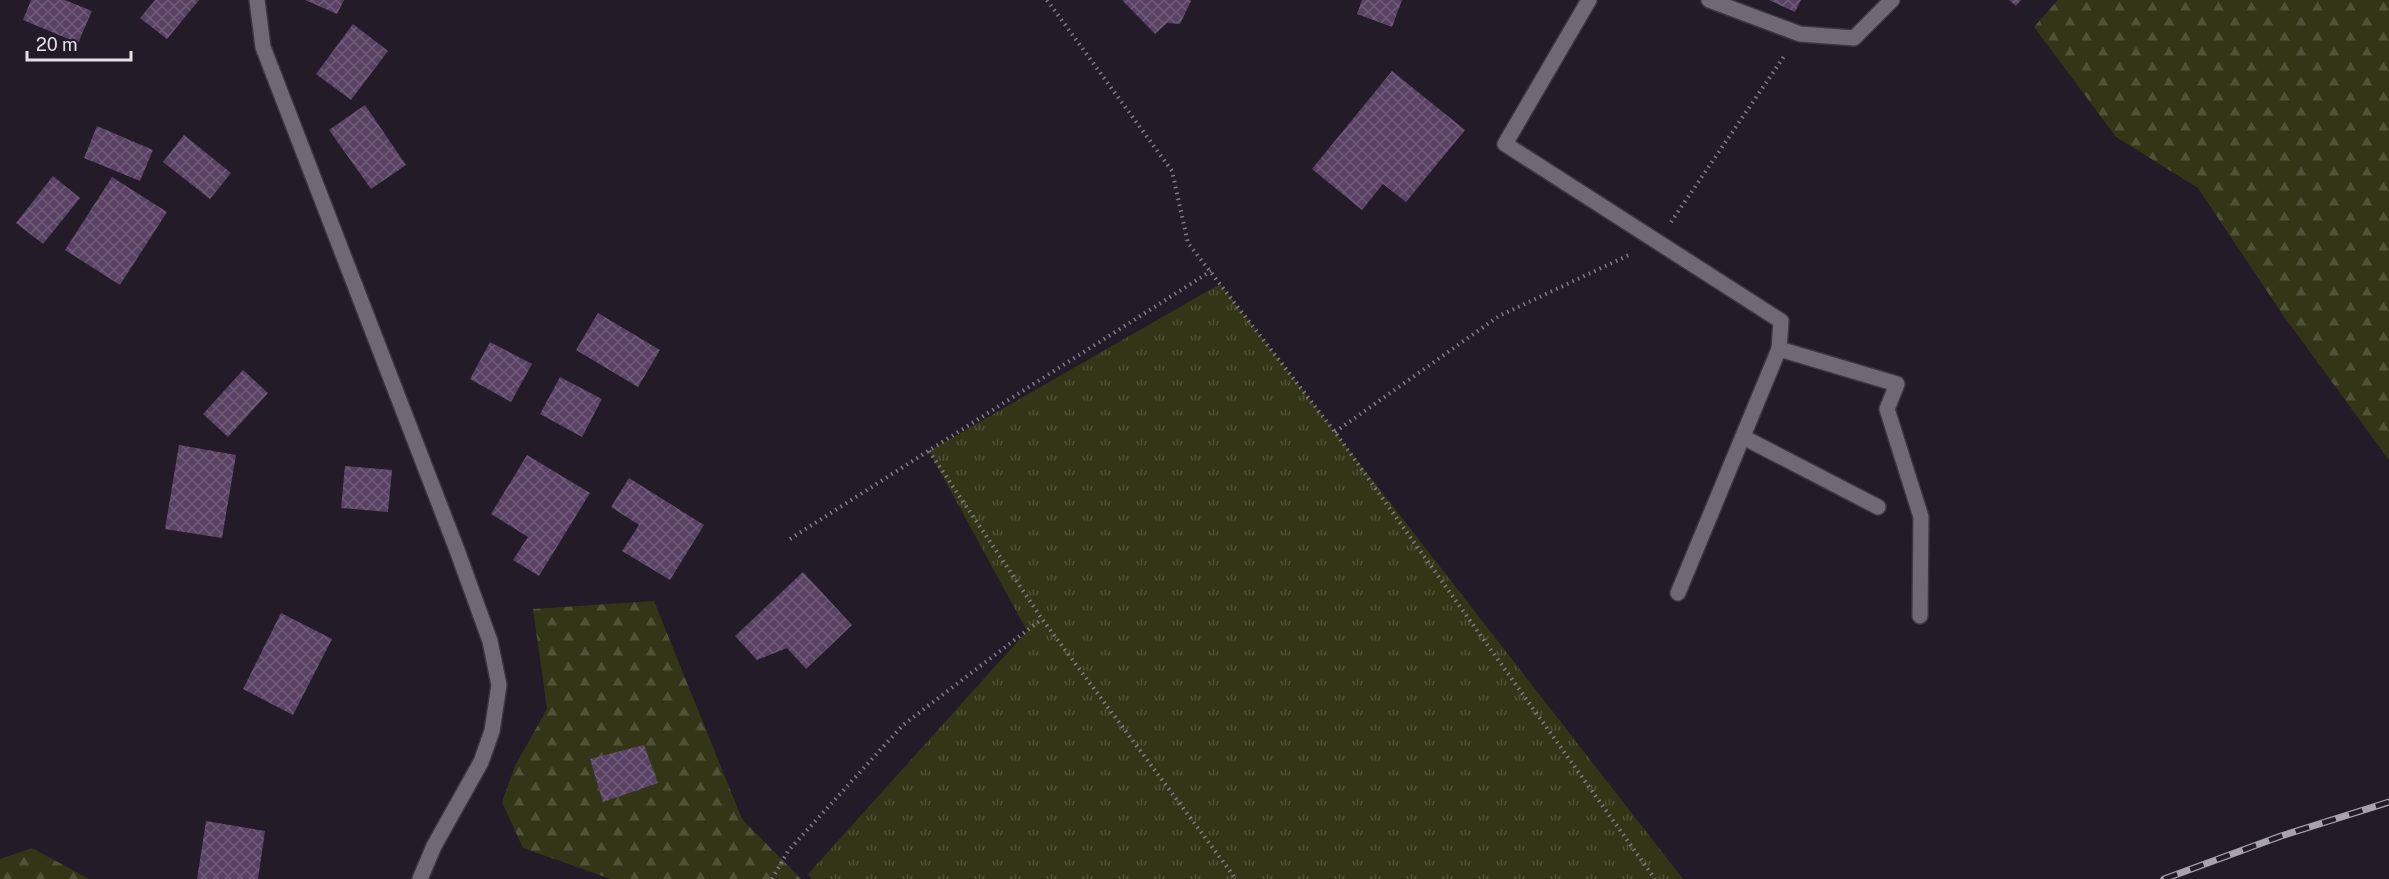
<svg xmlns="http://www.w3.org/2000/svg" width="2389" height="879" viewBox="0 0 2389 879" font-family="'Public Sans',sans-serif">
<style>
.grass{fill:url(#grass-tufts)}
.forest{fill:url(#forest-firs)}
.building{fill:url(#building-cross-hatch)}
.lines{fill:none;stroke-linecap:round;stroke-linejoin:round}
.lane-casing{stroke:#3c363f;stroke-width:18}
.street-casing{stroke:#3c363f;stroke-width:18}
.secondary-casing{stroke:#3c363f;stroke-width:18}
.path{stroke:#837c86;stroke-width:4;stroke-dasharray:1.5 4.5;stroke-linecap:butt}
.lane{stroke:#716876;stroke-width:15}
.street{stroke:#716876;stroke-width:15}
.secondary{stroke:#716876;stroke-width:15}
.rail-casing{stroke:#a8a2ac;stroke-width:7}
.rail{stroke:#231b27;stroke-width:4.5;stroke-dasharray:14;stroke-linecap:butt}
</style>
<defs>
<pattern id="grass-tufts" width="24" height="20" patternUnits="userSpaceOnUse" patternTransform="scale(1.5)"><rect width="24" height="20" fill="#333516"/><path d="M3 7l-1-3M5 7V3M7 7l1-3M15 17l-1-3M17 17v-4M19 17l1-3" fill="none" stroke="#505238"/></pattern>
<pattern id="forest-firs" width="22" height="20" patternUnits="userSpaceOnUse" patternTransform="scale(1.5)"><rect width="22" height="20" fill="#333516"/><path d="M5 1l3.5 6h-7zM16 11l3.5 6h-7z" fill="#505238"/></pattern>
<pattern id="building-cross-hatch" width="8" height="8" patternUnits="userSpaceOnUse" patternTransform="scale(1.5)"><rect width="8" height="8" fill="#594264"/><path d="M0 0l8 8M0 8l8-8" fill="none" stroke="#715d7a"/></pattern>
</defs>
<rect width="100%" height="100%" fill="#231b27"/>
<polygon class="grass" points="1220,284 1683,879 812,879 808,874 1027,631 929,451"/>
<g class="forest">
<polygon points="2058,0 2389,0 2389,460 2285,318 2198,188 2116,137 2034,27"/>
<polygon points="654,601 742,819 801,879 611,879 523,848 502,802 515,766 547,709 533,609"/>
<polygon points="32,848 89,879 0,879 0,859"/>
</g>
<g class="building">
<polygon points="31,0 65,0 92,11 78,43 23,20"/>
<polygon points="155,0 199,0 167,39 140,18"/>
<polygon points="305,0 344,0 337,14"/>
<polygon points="1122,0 1190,0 1191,1 1180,24 1167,23 1155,34"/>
<polygon points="1362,0 1402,0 1392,27 1357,14"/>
<polygon points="1769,0 1801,0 1795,12"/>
<polygon points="2009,0 2021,0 2016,6"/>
<polygon points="353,24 388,51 351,100 316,74"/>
<polygon points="1392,71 1465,130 1406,202 1383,184 1362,210 1312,169"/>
<polygon points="365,105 406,165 371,189 329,130"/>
<polygon points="97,126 153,150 140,181 84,158"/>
<polygon points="184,135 231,173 210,199 163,162"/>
<polygon points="53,176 80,198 43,244 16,223"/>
<polygon points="112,177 167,212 120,285 65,250"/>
<polygon points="598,313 660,350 638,387 576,350"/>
<polygon points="490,342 532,364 511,402 470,379"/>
<polygon points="243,370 268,393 228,437 203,414"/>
<polygon points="560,377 602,399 582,437 540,414"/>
<polygon points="179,445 236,455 222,538 165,529"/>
<polygon points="527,455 590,493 539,576 513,560 528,537 491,514"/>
<polygon points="345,466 392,470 388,512 341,508"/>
<polygon points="629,478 704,525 670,580 622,551 639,525 611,507"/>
<polygon points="803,572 852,625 806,669 787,648 757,660 735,636"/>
<polygon points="281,613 332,639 293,715 243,689"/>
<polygon points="644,745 658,783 603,802 590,759"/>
<polygon points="206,821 265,831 258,879 197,879"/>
</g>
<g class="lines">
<defs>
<g id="lane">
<polyline points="1589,0 1505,144 1781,321 1779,349 1678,593"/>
<polyline points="1779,349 1897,384 1887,409 1921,517 1920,616"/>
<polyline points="1743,437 1878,507"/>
</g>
<polyline id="street" points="1709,0 1800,34 1854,38 1892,0"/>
<polyline id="secondary" points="257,0 263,47 457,550 490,641 499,685 492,731 481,762 434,846 420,879"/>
</defs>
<use href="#lane" class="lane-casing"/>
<use href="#street" class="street-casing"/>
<use href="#secondary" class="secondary-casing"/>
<g class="path">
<polyline points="1047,0 1172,171 1188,243 1335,432 1655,879"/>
<polyline points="1671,222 1785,55"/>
<polyline points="1335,432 1499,316 1629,255"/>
<polyline points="929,451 1042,619 1236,879"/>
<polyline points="790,539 1211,271"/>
<polyline points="772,879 788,851 903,725 1042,619"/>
</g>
<use href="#lane" class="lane"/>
<use href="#street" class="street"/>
<use href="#secondary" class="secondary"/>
<defs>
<polyline id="rail" points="2164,879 2281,836 2389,802"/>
</defs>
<use href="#rail" class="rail-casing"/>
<use href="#rail" class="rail"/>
</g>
<path d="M27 51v9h104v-9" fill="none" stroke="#e5e0e8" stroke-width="3"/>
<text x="36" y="51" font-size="18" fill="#e5e0e8" stroke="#231b27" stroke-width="4.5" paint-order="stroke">20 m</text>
</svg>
